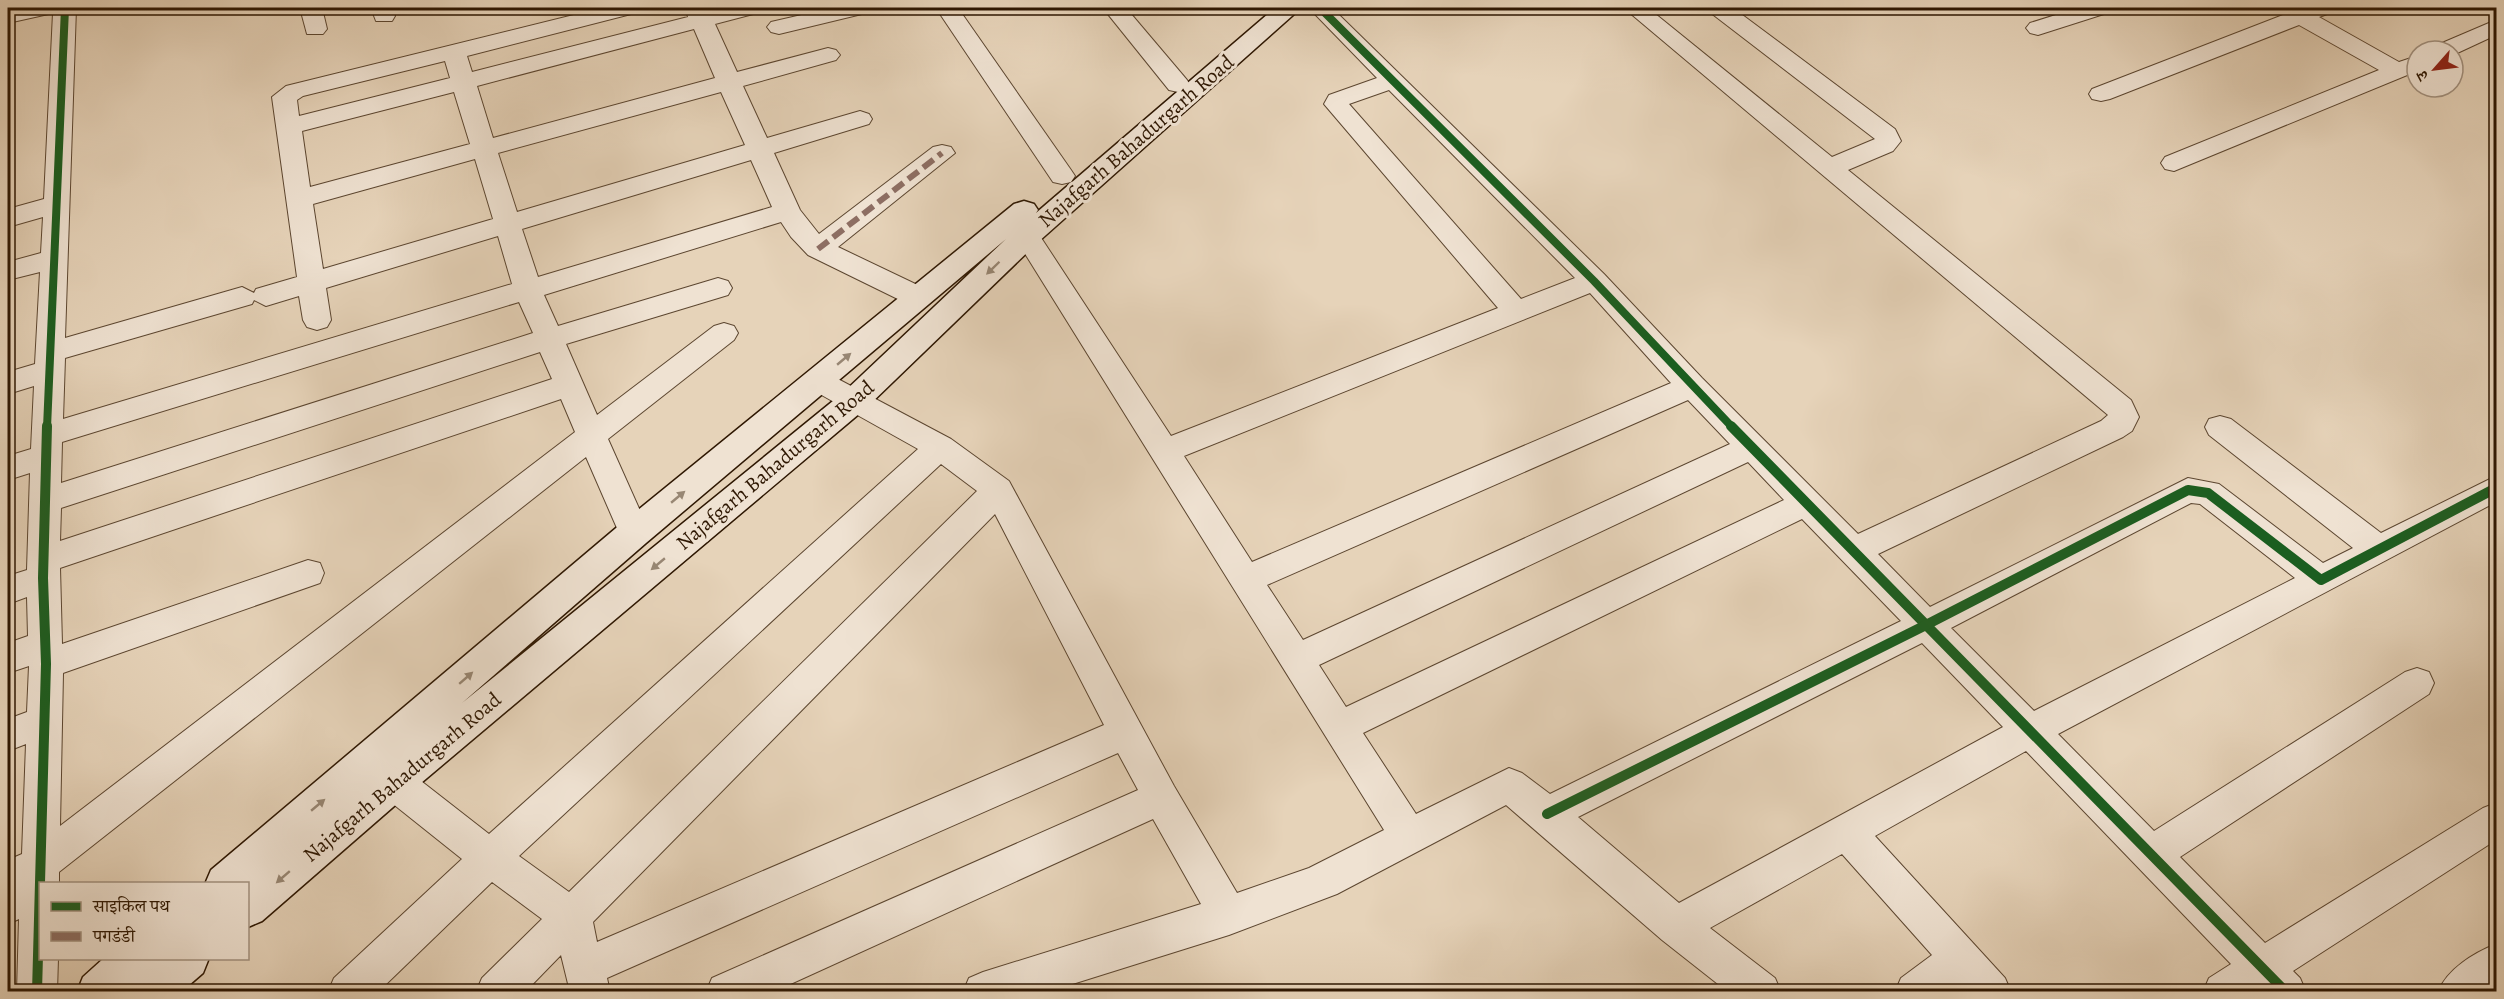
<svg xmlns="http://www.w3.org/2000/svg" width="2504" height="999" viewBox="0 0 2504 999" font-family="Alegreya,'Noto Serif Devanagari',serif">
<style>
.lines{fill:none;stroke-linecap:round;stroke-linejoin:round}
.minor-casing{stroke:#5c4630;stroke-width:2}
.secondary-casing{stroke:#2e1702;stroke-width:3}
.minor{fill:#efe2d2;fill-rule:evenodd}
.secondary{fill:#efe2d2;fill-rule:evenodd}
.quiet{stroke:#8d6e63;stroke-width:6;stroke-dasharray:13 6;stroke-linecap:butt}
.cycleway-far1-casing{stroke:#efe2d2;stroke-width:10}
.cycleway-casing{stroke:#efe2d2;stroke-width:14}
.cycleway-far1{stroke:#1b5e20;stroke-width:8}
.cycleway{stroke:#1b5e20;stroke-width:10}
.oneway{fill:#988774}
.labels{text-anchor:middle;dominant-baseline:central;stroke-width:6;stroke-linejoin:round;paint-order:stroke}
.street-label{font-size:21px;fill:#2e1702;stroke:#efe2d2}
</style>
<rect width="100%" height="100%" fill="#e6d3b9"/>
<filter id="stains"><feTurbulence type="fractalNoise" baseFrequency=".00333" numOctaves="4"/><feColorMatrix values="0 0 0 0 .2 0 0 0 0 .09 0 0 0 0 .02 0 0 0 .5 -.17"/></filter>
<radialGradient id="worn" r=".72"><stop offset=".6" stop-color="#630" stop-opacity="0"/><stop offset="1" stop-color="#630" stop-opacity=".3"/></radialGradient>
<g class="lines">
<defs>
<g id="minor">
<path d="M16,8H76L65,338L242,287L254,293L256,289L297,277L272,97L286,86L602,8H638L635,13L467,56L472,72L688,17L685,8H707L709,11L724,8H760L757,13L715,24L737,72L828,48L836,50L840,55L836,60L743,86L767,138L860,111L869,114L872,119L869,124L774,153L800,210L819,234L933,147L942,145L951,147L955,153L838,247L928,290L932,297L928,304L918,307L908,304L808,255L791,237L781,222L544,295L558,326L718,278L728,281L732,288L728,295L566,344L597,415L714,326L724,323L734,326L738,333L734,340L608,439L650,533L645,542L634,546L623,542L586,457L59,872V884H40V958H58L57,992H17L19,919L8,924V860L22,854L26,744L8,751V719L27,712L29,666L8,673V643L28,636L27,597L8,604V576L27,570L30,473L8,480V456L31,449L34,386L8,394V372L35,364L40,272L8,280V262L41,253L43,217L8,227V209L44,199L53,13L8,23V9ZM694,29L715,78L493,138L477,86ZM445,61L450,78L299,116L297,100L303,96ZM454,92L470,144L310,187L302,131ZM721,92L745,145L517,212L498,153ZM475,159L493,219L323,269L313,204ZM751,160L772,207L538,277L522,229ZM498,236L512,284L63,419L65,358L252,304L254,300L266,306L299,296L303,320L307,327L317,330L327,327L331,320L326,288ZM519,302L533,333L61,483L62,442ZM540,352L552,379L60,541L61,508ZM561,399L575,432L60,826L63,673L320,583L324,573L320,563L308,560L62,644L60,568Z"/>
<polygon points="300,8 322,8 327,29 323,34 307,34"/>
<polygon points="371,8 393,8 395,16 392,21 376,21"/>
<polygon points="832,8 869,8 866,13 779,34 771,32 767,27 771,22"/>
<polygon points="936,8 958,8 1071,170 1075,176 1071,182 1062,184 1053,182"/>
<polygon points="1103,8 1126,8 1187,80 1190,85 1187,90 1178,92 1169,90"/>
<path d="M1309,8H1332L1604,274L1702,378L1858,534L2101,421L2108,415L1624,8H1648L1832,157L1875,139L1711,13L1708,8H1733L1895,129L1901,141L1893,151L1848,170L2131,400L2139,417L2132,431L2123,437L1878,554L1930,607L2188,478L2219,484L2323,563L2353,548L2209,435L2205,427L2209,419L2220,416L2231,419L2381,533L2496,476V502L2058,734L2154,831L2405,672L2417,668L2429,672L2434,683L2429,694L2180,857L2265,943L2483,808L2496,803V840L2293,971L2300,978L2306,992H2203L2209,978L2231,964L2026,751L1875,836L2005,978L2011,992H1964L1958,985L1949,992H1895L1901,978L1932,955L1842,854L1710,928L1775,978L1781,992H1728L1662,940L1506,805L1337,894L1229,935L1047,992H963L969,978L983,972L1201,904L1153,819L773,992H706L712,978L1138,790L1118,753L607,978L610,992H570L561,955L525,992H476L482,978L542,919L492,882L378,992H328L334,978L462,859L363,780L358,768L363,756L376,751L389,756L489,834L918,449L809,388L804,380L809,372L819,369L951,439L1009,481L1174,786L1237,893L1309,868L1384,830L1014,236L1018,230L1027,227L1036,230L1171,436L1498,308L1324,104L1329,95L1377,78ZM1389,90L1575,278L1521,299L1349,104ZM1590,293L1671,383L1252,562L1184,456ZM1688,400L1730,444L1303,640L1267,585ZM1748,462L1784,500L1346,707L1319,665ZM941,464L977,491L569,892L519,856ZM2191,503L2200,504L2295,578L2034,711L1951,628ZM995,514L1104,725L597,942L593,922ZM1802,519L1901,621L1550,794L1522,773L1509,768L1416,814L1363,733ZM1922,643L2003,727L1679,903L1578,817Z"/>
<polygon points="2078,8 2110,8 2107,13 2038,35 2030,33 2026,28 2030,23"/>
<polygon points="2278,8 2333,8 2330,13 2319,17 2399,62 2417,56 2417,71 2174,171 2165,169 2161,163 2165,157 2379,70 2299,25 2110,99 2101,101 2092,99 2089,94 2092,89 2283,15"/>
<polygon points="2496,20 2496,35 2453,55 2453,51 2431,51 2435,46"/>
<path d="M2496,944V988L2492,992H2438C2447,969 2474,953 2496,944Z"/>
</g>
<g id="secondary">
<path d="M1275,8H1301L1037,243L866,408L408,794L262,921L248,927V884H205L211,870L622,523L1014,204L1024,201L1034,204L1038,210L1036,213ZM1006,239L844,392L462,703L646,543Z"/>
<polygon points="104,958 209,958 203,973 181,992 77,992 83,977"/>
</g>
</defs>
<use href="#minor" class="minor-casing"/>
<use href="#secondary" class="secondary-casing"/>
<use href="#minor" class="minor"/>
<use href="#secondary" class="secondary"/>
<polyline class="quiet" points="818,249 942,153"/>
<defs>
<g id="cycleway-far1">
<polyline points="1320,8 1594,281 1733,428"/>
<polyline points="47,428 65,8"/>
</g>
<g id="cycleway">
<polyline points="1731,426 2286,992"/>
<polyline points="1547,814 1926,625 2188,490 2208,493 2321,580 2496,488"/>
<polyline points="37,992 46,664 43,578 47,426"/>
</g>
</defs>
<use href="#cycleway-far1" class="cycleway-far1-casing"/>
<use href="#cycleway" class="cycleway-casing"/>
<use href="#cycleway-far1" class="cycleway-far1"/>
<use href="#cycleway" class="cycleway"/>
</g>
<defs><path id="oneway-solid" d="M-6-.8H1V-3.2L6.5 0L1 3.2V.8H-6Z" transform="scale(1.5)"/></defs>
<g class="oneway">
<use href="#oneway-solid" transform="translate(993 268) rotate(136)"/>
<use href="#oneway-solid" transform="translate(844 359) rotate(-40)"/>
<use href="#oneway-solid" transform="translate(678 497) rotate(-40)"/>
<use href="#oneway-solid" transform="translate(658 564) rotate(140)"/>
<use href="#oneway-solid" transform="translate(466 678) rotate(-41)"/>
<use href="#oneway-solid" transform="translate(318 805) rotate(-40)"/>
<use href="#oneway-solid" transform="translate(283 877) rotate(139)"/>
</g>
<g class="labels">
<g class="street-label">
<text transform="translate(1136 141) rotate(-41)">Najafgarh Bahadurgarh Road</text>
<text transform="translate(775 465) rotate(-40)">Najafgarh Bahadurgarh Road</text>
<text transform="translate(402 777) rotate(-40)">Najafgarh Bahadurgarh Road</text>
</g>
</g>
<rect width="2504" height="999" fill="none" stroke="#e6d3b9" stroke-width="30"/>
<rect x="9" y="9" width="2486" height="981" fill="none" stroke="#2e1702" stroke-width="3"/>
<rect x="15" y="15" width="2474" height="969" fill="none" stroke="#2e1702" stroke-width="1.5"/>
<rect x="39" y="882" width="210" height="78" fill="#efe2d2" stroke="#a2917f" stroke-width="1.5"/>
<rect x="51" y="902" width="30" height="9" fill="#1b5e20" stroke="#a2917f" stroke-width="1.5"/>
<text x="93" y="912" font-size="18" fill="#2e1702">साइकिल पथ</text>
<rect x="51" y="932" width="30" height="9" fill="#8d6e63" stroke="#a2917f" stroke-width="1.5"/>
<text x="93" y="942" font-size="18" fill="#2e1702">पगडंडी</text>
<g transform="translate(2435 69) rotate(242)"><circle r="28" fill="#efe2d2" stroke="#a2917f" stroke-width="1.5"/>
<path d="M0-4.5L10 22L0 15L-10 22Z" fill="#8f2418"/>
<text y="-9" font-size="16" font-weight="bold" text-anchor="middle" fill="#2e1702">उ</text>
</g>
<rect width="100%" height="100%" filter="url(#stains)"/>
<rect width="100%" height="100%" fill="url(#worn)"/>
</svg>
